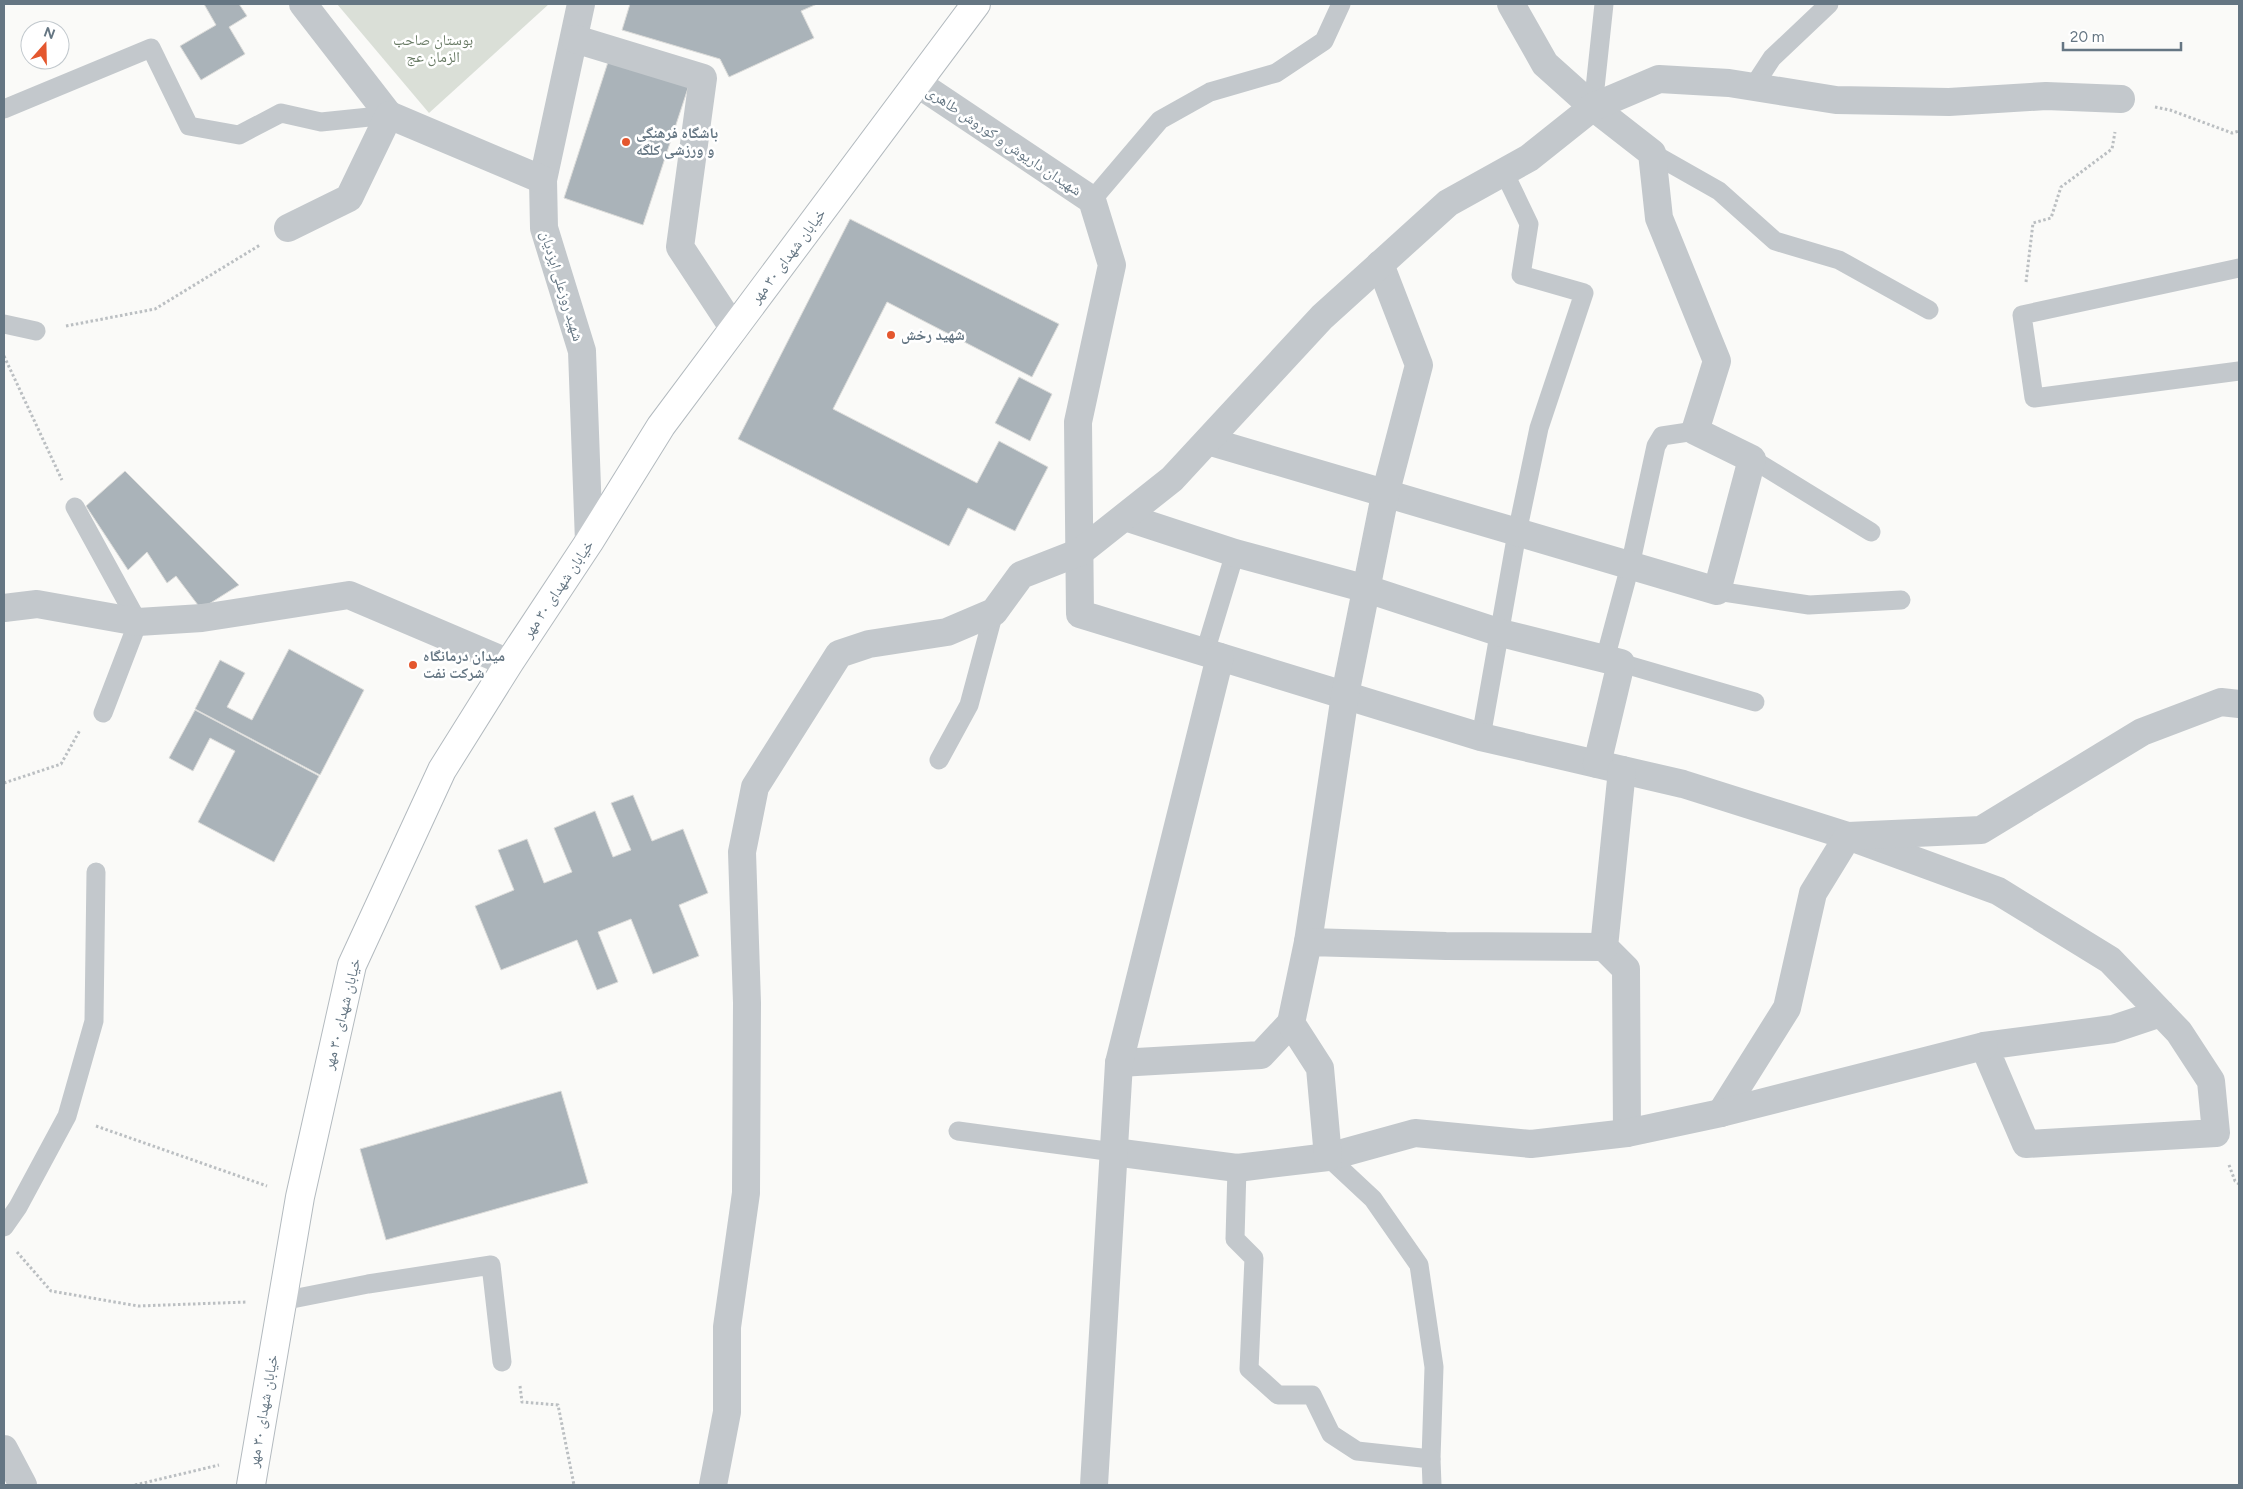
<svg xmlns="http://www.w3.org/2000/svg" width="2243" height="1489" viewBox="0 0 2243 1489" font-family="Figtree,'Noto Naskh Arabic',sans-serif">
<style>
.green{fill:#dadfd7}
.building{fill:#aab3b9;stroke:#dcdcda}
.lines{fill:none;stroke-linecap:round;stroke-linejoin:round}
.secondary-casing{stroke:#b3babf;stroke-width:30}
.path{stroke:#bbbfc2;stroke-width:3;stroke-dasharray:2.5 2.5;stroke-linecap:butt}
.service{stroke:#c3c8cc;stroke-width:19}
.minor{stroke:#c3c8cc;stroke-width:28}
.secondary{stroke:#fff;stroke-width:28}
.poi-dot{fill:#e4572e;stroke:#fff;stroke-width:2}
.labels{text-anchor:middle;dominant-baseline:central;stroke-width:5;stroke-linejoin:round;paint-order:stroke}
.park-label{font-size:15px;fill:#687a64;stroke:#fff}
.poi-label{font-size:15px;font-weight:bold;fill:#657683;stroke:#fff;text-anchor:start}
.street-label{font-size:15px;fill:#657683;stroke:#fff}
</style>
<rect width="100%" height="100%" fill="#fafaf8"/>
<polygon class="green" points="337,4 549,4 429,113"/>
<g class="building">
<polygon points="204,4 239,4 247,16 229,27 245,54 201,80 180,46 216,25"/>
<polygon points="630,4 817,4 801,11 814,38 729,77 720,59 622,30"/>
<polygon points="609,59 689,85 643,225 564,198"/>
<polygon points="850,219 1059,324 1032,377 887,302 833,409 977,483 999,441 1048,467 1015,531 968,508 949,546 738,439"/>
<polygon points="1019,377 1052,394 1030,441 995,423"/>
<polygon points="125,471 239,585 201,609 176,576 167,583 147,552 128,570 86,506"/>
<polygon points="289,649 364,690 320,775 195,709 220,660 245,673 227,707 252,720"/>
<polygon points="195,710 319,776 274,862 198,822 235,751 210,738 193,771 169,758"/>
<polygon points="633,795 652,841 683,829 708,893 679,905 699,956 653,974 631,919 598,932 618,982 597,990 577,940 501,970 475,906 514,890 498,850 527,839 544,883 572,872 554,828 595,811 613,857 631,850 611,803"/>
<polygon points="561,1091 588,1183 386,1240 360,1149"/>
</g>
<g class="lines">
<defs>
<polyline id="secondary" points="251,1485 300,1197 352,965 442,770 509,663 589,542 661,426 976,4"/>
</defs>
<use href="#secondary" class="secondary-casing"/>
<g class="path">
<polyline points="2155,107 2170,110 2232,133 2239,131"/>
<polyline points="2026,282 2033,223 2051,218 2061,187 2112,149 2115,132"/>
<polyline points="66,326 155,309 260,245"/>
<polyline points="4,356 62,480"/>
<polyline points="4,783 61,764 80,730"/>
<polyline points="96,1126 267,1186"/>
<polyline points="2229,1165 2235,1181 2239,1184"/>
<polyline points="17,1252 51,1291 138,1306 247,1302"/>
<polyline points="520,1386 522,1402 558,1405 574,1485"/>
<polyline points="135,1485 219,1465"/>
</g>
<g class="service">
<polyline points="1753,87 1772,58 1829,4"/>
<polyline points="1593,107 1604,4"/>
<polyline points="4,109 151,48 189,126 239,135 281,113 321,122 389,115"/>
<polyline points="1652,153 1719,191 1775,241 1839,260 1929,310"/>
<polyline points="1092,200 1160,120 1210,92 1276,73 1324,41 1341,4"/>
<polyline points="2239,268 2022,315 2034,398 2239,371"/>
<polyline points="4,324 36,331"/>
<polyline points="1752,459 1871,532"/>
<polyline points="75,507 138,622 103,713"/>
<polyline points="1717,591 1809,605 1901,600"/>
<polyline points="1205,652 1235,553"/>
<polyline points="1605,659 1630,566 1656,446 1662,436 1695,431"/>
<polyline points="1621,663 1755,702"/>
<polyline points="1481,737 1517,533 1539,428 1584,293 1521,275 1529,224 1504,172"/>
<polyline points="939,760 969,705 994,612"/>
<polyline points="958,1131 1114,1152"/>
<polyline points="1328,1157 1373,1199 1419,1265 1434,1367 1431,1459"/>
<polyline points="1237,1168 1235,1239 1254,1258 1249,1369 1278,1395 1312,1395 1331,1434 1357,1451 1431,1459 1432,1485"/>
<polyline points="4,1227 18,1207 67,1116 94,1021 96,872"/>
<polyline points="282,1301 368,1284 491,1265 502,1362"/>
</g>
<g class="minor">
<polyline points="303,4 389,115"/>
<polyline points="581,4 543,180 544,228 582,351 589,542"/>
<polyline points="575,39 703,78 680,247 734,329"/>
<polyline points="917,83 1092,200 1112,265 1078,422 1080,614 1481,737 1683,784 1848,836 1998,891 2110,960 2179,1032 2211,1081 2216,1133 2026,1144 1984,1046 2113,1029 2161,1013"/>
<polyline points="288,228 349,198 389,115 543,180"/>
<polyline points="1208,441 1717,591 1752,459 1695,431 1717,361 1659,218 1652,153 1593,107 1545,64 1511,4"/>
<polyline points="1125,517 1235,553 1367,589 1501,633 1621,663 1597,764"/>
<polyline points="4,608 37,604 138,622 202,618 349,595 509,663"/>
<polyline points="1622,770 1604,947 1626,969 1627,1133"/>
<polyline points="1308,942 1345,695 1385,495 1419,365 1380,264"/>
<polyline points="1119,1063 1261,1055 1291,1023"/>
<polyline points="1721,1113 1787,1008 1813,893 1848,836 1981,830 2142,732 2221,702 2239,704"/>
<polyline points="1114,1152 1237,1168 1328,1157 1415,1133 1531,1144 1627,1133 1721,1113 1984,1046"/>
<polyline points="1328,1157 1320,1068 1291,1023 1308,942 1446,946 1604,947"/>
<polyline points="4,1449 23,1485"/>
<polyline points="713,1485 727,1412 727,1327 746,1193 747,1003 742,852 755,787 839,654 869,644 947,632 994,612 1021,575 1080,552 1172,479 1322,317 1448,203 1529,158 1593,107 1659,79 1729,83 1836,100 1949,102 2046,96 2121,99"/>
<polyline points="1094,1485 1119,1063 1220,657"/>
</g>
<use href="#secondary" class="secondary"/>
</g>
<g class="poi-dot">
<circle cx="626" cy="142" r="5"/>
<circle cx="891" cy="335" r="5"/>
<circle cx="413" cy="665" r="5"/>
</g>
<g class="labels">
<g class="park-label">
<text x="433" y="40">بوستان صاحب<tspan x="433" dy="17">الزمان عج</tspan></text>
</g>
<g class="poi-label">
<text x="636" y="133">باشگاه فرهنگی<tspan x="636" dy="17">و ورزشی کلگه</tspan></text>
<text x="901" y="335">شهید رخش</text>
<text x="423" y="656">میدان درمانگاه<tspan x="423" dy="17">شرکت نفت</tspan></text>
</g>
<g class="street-label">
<text transform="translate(1004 141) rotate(34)">شهیدان داریوش و کوروش طاهری</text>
<text transform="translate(788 256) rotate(-53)">خیابان شهدای ۳۰ مهر</text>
<text transform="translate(562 286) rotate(73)">شهید روزعلی ایزدیان</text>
<text transform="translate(558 589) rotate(-56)">خیابان شهدای ۳۰ مهر</text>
<text transform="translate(342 1014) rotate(-76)">خیابان شهدای ۳۰ مهر</text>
<text transform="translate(263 1411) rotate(-80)">خیابان شهدای ۳۰ مهر</text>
</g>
</g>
<rect width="2243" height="1489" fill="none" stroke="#657683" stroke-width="10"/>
<g transform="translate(45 45) rotate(20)"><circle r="24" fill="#ffffff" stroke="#c1c8cd"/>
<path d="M0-4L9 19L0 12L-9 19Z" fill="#e4572e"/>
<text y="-8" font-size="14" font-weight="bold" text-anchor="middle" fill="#657683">N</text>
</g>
<path d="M2063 42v8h118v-8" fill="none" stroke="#657683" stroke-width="2.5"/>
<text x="2070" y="42" font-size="15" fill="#657683" stroke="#ffffff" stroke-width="4" paint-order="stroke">20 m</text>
</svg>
